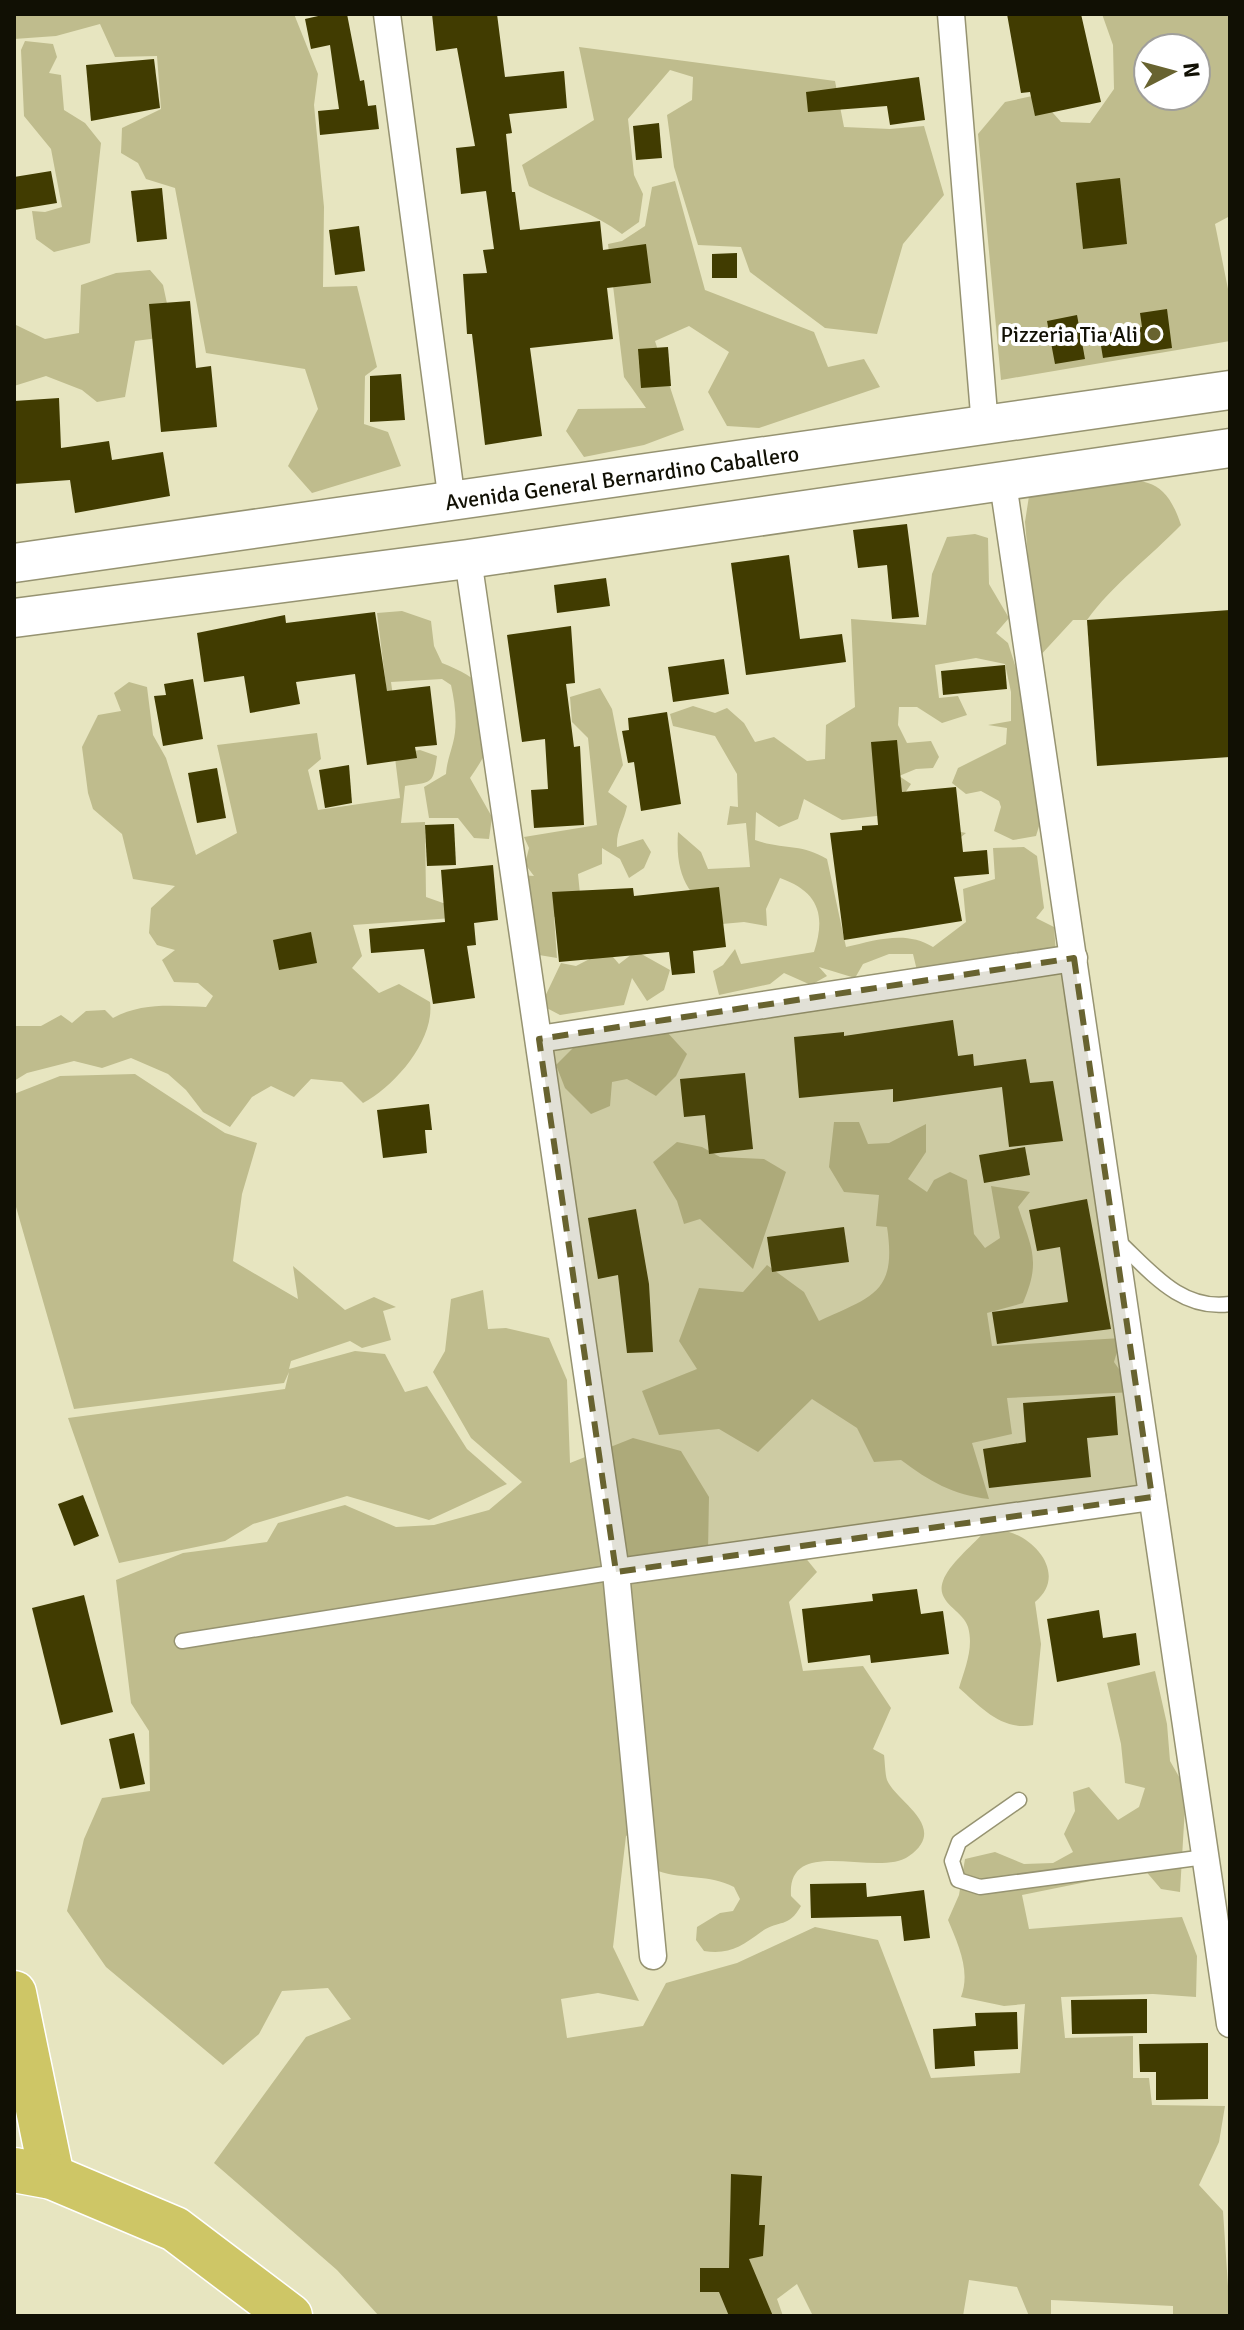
<svg xmlns="http://www.w3.org/2000/svg" width="1244" height="2330" viewBox="0 0 1244 2330" font-family="Signika,sans-serif">
<style>
.green{fill:#bfbc8d;fill-rule:evenodd}
.building{fill:#413c01}
.lines{fill:none;stroke-linecap:round;stroke-linejoin:round}
.lane-casing{stroke:#969371;stroke-width:17}
.street-casing{stroke:#969371;stroke-width:29}
.secondary-casing{stroke:#969371;stroke-width:41}
.highway-casing{stroke:#fff;stroke-width:47}
.lane{stroke:#fff;stroke-width:14}
.street{stroke:#fff;stroke-width:26}
.secondary{stroke:#fff;stroke-width:38}
.highway{stroke:#cec666;stroke-width:44}
.marked{fill:#686330;fill-opacity:0.2;stroke:#686330;stroke-width:6;stroke-dasharray:16 10;stroke-linejoin:round}
.poi-dot{fill:#686330;stroke:#fff;stroke-width:3}
.labels{text-anchor:middle;dominant-baseline:central;stroke-width:8;stroke-linejoin:round;paint-order:stroke}
.poi-label{font-size:22px;fill:#111004;stroke:#fff;text-anchor:end}
.street-label{font-size:22px;fill:#111004;stroke:#fff}
</style>
<rect width="100%" height="100%" fill="#e7e5c0"/>
<g class="green">
<polygon points="14,14 294,14 318,74 314,105 324,207 323,287 357,286 377,367 365,376 364,424 388,432 401,466 312,493 288,466 318,409 305,369 206,353 175,188 146,179 138,163 121,153 122,128 161,109 157,56 115,57 100,24 56,36 14,39"/>
<path d="M1102,14H1230V216L1215,224L1230,299V341L1001,380L978,134L1005,102L1037,95L1061,122L1090,123L1114,89L1113,45ZM1148,48H1196V96H1148Z"/>
<polygon points="25,41 53,44 57,57 49,73 61,75 64,110 85,123 101,143 90,243 54,252 36,239 32,211 45,212 62,207 51,149 24,116 21,50"/>
<path d="M579,47L835,81L844,127L890,129L924,126L944,195L903,244L877,334L825,328L750,272L741,247L698,245L674,167L667,115L692,100L693,77L670,70L628,119L634,175L643,194L639,222L622,234C594,213 561,203 529,186L522,165L594,120Z"/>
<polygon points="675,181 705,290 814,332 828,367 864,359 880,387 759,428 727,426 708,392 729,352 689,326 655,341 684,430 644,445 584,457 566,431 578,409 646,408 624,377 608,244 622,241 645,226 652,187"/>
<polygon points="150,270 163,285 174,336 135,341 125,397 97,402 82,390 46,376 14,386 16,325 45,339 79,333 81,285 116,273"/>
<path d="M1103,476C1147,482 1165,477 1181,525C1151,556 1111,586 1087,620H1073L1037,659L1025,522L1029,496Z"/>
<path d="M975,534L988,538L989,584L1009,618L996,633L1008,643L1029,709L1045,807L1036,836L1013,840L994,831L1001,807L999,801L981,791L966,794L952,783L958,768L1006,744L1007,728L988,725L1011,721V692L1005,664L976,658L935,665L939,698L958,696L967,715L942,723L917,707H899L898,725L907,743L931,741L939,757L933,768L916,769L899,776L911,784L903,796L946,829L966,833L951,845L885,815L842,820L804,799L798,819L779,827L756,812L755,840C784,850 801,843 827,859L846,947C876,940 906,930 933,947L966,922L963,889L995,879L993,848L1024,847L1037,856L1044,908L1036,918L1054,927L1056,954L920,983L913,954H889L863,964L855,978L819,967L827,976L811,985L784,973L770,984L719,995L713,971L723,965L735,949L741,964L814,952C826,915 819,892 780,878L766,909L767,926L744,922L722,924C689,894 675,879 678,832L701,852L708,869L750,867L746,823L727,825L730,806L738,807L737,774L715,736L673,726L670,714L693,706L715,713L727,708L744,723L755,742L774,737L807,761L825,759L826,725L855,707L851,619L926,625L932,574L947,537Z"/>
<path d="M402,611L431,621L434,646L442,663C509,689 508,724 470,778L492,817L489,839L474,838L458,818H429L424,787L446,774C447,761 450,755 453,743C458,725 455,703 451,685L442,679L391,682L401,753L420,750L437,756C433,784 433,782 405,786L401,823L425,822L426,897L443,903L461,900L453,918L353,925L362,956L352,968L379,993L399,984L430,1002C435,1040 395,1086 363,1103L342,1082L311,1079L294,1097L271,1086L252,1097L230,1127L203,1112L186,1090L168,1074L131,1058L102,1068L74,1061L27,1073L14,1081V1026H41L61,1015L72,1023L86,1011L105,1010L113,1018C143,1002 173,1006 206,1007L213,996L198,983L174,982L162,960L175,950L157,945L149,933L151,908L175,886L133,879L122,834L93,809L88,793L82,747L98,715L121,711L114,693L129,682L147,687L153,735L166,758L196,855L237,833L217,745L317,733L321,759L308,770L318,810L400,798L377,613Z"/>
<path d="M600,688L612,709L623,765L608,792L627,806C624,821 616,831 617,847L643,839L651,852L644,868L629,878L620,859L602,848V864L578,874L580,894L570,913L554,917L557,958L527,953L521,875L534,876L525,864L529,848L524,837L597,825L588,738L572,722L570,697Z"/>
<polygon points="607,950 619,964 636,951 670,970 664,990 647,1001 632,978 624,1005 560,1015 541,1005 561,963 576,966"/>
<polygon points="667,1032 687,1054 676,1076 656,1096 627,1079 612,1082 610,1106 591,1114 565,1088 556,1065 573,1048"/>
<polygon points="135,1074 225,1133 257,1143 242,1194 233,1261 298,1299 293,1266 345,1310 374,1297 396,1307 383,1311 391,1340 362,1348 350,1341 291,1361 289,1369 355,1351 385,1354 405,1392 427,1386 467,1449 507,1484 429,1520 347,1496 253,1524 225,1541 119,1563 68,1418 285,1389 289,1372 284,1383 74,1409 14,1200 14,1094 60,1076"/>
<path d="M834,1122H859L868,1144L889,1143L926,1124V1152L908,1179L927,1192L934,1180L950,1172L967,1180L974,1234L985,1248L1000,1238L991,1186L1030,1192L1018,1207C1032,1249 1041,1261 1023,1303L987,1313L992,1346L1121,1338L1114,1362L1135,1392L1007,1398L1012,1434L972,1443L989,1499C953,1495 929,1481 901,1460L874,1462L857,1428L812,1399L758,1452L719,1429L659,1435L642,1391L697,1369L679,1341L699,1288L743,1292L767,1265L804,1292L819,1321C873,1296 897,1293 887,1227L876,1226L879,1195L844,1192L829,1167Z"/>
<polygon points="677,1142 702,1147 720,1157 764,1159 786,1172 753,1269 700,1219 684,1224 677,1201 653,1162"/>
<path d="M483,1290L488,1329L506,1328L549,1338L567,1380L570,1463L633,1438L681,1451L709,1497L708,1552L804,1556L817,1572L789,1602L803,1671L863,1666L891,1708L873,1749L884,1755C885,1762 885,1773 887,1780C896,1802 950,1827 909,1856C877,1879 787,1833 791,1896L801,1906C788,1929 779,1919 761,1932C742,1946 729,1955 704,1951L696,1940L697,1927L720,1913L733,1911L740,1899L734,1887C709,1874 684,1880 658,1871L642,1826L626,1836L613,1947L639,2001L598,1993L561,1999L567,2038L643,2026L666,1983L737,1963L815,1927L878,1940L931,2078L1020,2073L1025,2004L1004,2006L961,1997C971,1971 958,1944 948,1920L959,1895L965,1859L995,1852L1024,1864L1053,1863L1073,1852L1064,1834L1075,1811L1073,1792L1089,1787L1118,1820L1139,1807L1145,1788L1125,1783L1121,1744L1107,1683L1155,1671L1167,1724L1170,1761L1186,1789L1180,1892L1161,1889L1138,1862L1106,1878L1022,1895L1029,1929L1182,1917L1197,1956L1196,1997L1153,1994L1061,1997L1065,2038L1133,2036V2078H1149L1152,2105L1225,2106L1219,2142L1199,2185L1223,2211L1230,2316H1173V2306L1051,2300V2316H1029L1017,2287L969,2280L963,2316H813L797,2284L777,2299L783,2316H379L337,2270L214,2163L306,2037L351,2019L328,1988L282,1991L259,2034L223,2065L106,1967L67,1911L84,1839L102,1798L150,1791L149,1731L131,1703L116,1580L183,1553L267,1542L278,1523L345,1505L396,1527L434,1525L489,1510L522,1482L471,1438L433,1372L445,1351L451,1299Z"/>
<path d="M1009,1532C1039,1541 1066,1577 1035,1602L1041,1644L1033,1725C1001,1731 981,1707 959,1688C965,1668 974,1648 968,1627C963,1610 935,1603 943,1581C949,1564 971,1547 983,1533Z"/>
</g>
<g class="building">
<polygon points="327,14 347,14 360,81 364,80 368,106 376,105 379,129 320,135 318,111 339,109 330,45 311,49 305,19"/>
<polygon points="432,14 497,14 505,77 564,71 567,108 509,114 512,133 506,134 512,192 515,192 520,230 600,221 603,250 646,244 651,283 607,288 613,339 530,348 542,436 485,445 472,334 467,334 463,274 487,273 483,250 494,249 486,191 461,194 456,148 475,146 457,48 436,51"/>
<polygon points="1007,14 1081,14 1101,102 1035,116 1030,92 1021,93"/>
<polygon points="154,59 160,108 91,121 86,65"/>
<polygon points="919,77 925,120 890,125 887,106 808,112 806,92"/>
<polygon points="659,123 662,158 636,160 633,126"/>
<polygon points="51,171 57,203 14,210 14,177"/>
<polygon points="1120,178 1127,244 1083,249 1076,183"/>
<polygon points="162,188 167,239 137,242 131,191"/>
<polygon points="359,226 365,271 335,275 329,230"/>
<polygon points="737,253 737,278 712,278 712,254"/>
<polygon points="190,301 196,368 211,366 217,427 161,432 149,304"/>
<polygon points="1167,309 1172,348 1103,358 1099,334 1142,327 1140,313"/>
<polygon points="1077,315 1085,359 1055,364 1047,321"/>
<polygon points="668,347 671,386 641,388 638,349"/>
<polygon points="401,374 405,420 370,422 370,376"/>
<polygon points="59,398 61,448 109,441 112,460 163,452 170,496 75,513 70,480 14,484 14,401"/>
<polygon points="907,524 919,617 892,619 887,565 858,568 853,530"/>
<polygon points="789,555 800,639 842,634 846,662 746,675 731,563"/>
<polygon points="606,578 610,606 557,613 554,585"/>
<polygon points="1230,610 1230,757 1097,766 1087,620"/>
<polygon points="375,612 387,691 430,686 437,745 415,747 417,758 367,765 355,674 296,682 300,704 250,713 244,676 204,682 197,633 285,615 286,623"/>
<polygon points="571,626 575,683 566,684 574,747 580,746 584,825 534,828 531,790 548,789 545,739 522,742 507,635"/>
<polygon points="724,659 729,694 673,702 668,667"/>
<polygon points="1005,665 1007,689 943,695 941,671"/>
<polygon points="193,679 203,739 163,746 154,696 166,695 164,684"/>
<polygon points="667,712 681,804 641,811 634,762 628,763 622,731 629,730 628,718"/>
<polygon points="897,740 902,792 956,787 963,852 987,850 989,874 954,877 962,921 844,940 830,833 862,830 862,826 878,825 871,742"/>
<polygon points="349,765 352,803 325,808 319,770"/>
<polygon points="217,768 226,818 197,823 188,773"/>
<polygon points="454,824 456,865 427,866 425,825"/>
<polygon points="493,865 498,920 474,923 476,945 467,946 475,998 433,1004 424,949 371,953 369,929 445,922 441,870"/>
<polygon points="719,887 726,947 693,951 695,973 672,975 669,952 559,962 552,892 633,888 634,896"/>
<polygon points="311,932 317,963 279,970 273,940"/>
<polygon points="953,1020 958,1056 973,1054 974,1066 1026,1059 1030,1083 1053,1081 1063,1141 1009,1147 1002,1087 893,1102 893,1089 799,1098 794,1037 844,1032 844,1036"/>
<polygon points="745,1073 753,1149 709,1154 705,1115 684,1117 680,1079"/>
<polygon points="429,1104 432,1130 425,1130 427,1153 383,1158 377,1110"/>
<polygon points="1025,1147 1030,1175 984,1183 979,1155"/>
<polygon points="1087,1199 1111,1329 997,1344 992,1312 1068,1302 1060,1247 1037,1251 1029,1210"/>
<polygon points="636,1209 649,1284 653,1352 627,1353 618,1275 598,1279 588,1218"/>
<polygon points="844,1227 849,1262 772,1272 767,1237"/>
<polygon points="1115,1396 1118,1435 1087,1438 1091,1477 989,1488 983,1449 1026,1442 1023,1403"/>
<polygon points="83,1495 99,1536 74,1546 58,1504"/>
<polygon points="917,1589 921,1614 943,1611 949,1654 871,1663 870,1655 808,1663 802,1609 873,1601 872,1594"/>
<polygon points="84,1595 113,1712 61,1725 32,1608"/>
<polygon points="1099,1610 1103,1638 1136,1633 1140,1665 1057,1682 1047,1619"/>
<polygon points="134,1733 145,1784 120,1789 109,1739"/>
<polygon points="866,1883 867,1897 924,1890 930,1938 904,1941 901,1916 811,1918 810,1884"/>
<polygon points="1147,1999 1147,2033 1072,2034 1071,2000"/>
<polygon points="1017,2012 1018,2049 974,2051 975,2066 935,2069 933,2029 976,2026 975,2013"/>
<polygon points="1208,2043 1208,2099 1156,2100 1156,2072 1140,2072 1139,2044"/>
<polygon points="731,2174 762,2176 759,2225 765,2225 763,2256 749,2259 773,2316 729,2316 719,2292 700,2292 700,2268 729,2268"/>
</g>
<g class="lines">
<defs>
<g id="lane">
<path d="M1118,1241C1151,1272 1181,1311 1230,1304"/>
<polyline points="182,1641 616,1572"/>
<polyline points="1019,1800 959,1842 952,1861 958,1880 980,1887 1205,1857"/>
</g>
<g id="street">
<polyline points="387,14 452,502"/>
<polyline points="951,14 985,426"/>
<polyline points="1003,483 1230,2024"/>
<polyline points="468,559 616,1572 653,1956"/>
<polyline points="539,1039 1074,958"/>
<polyline points="616,1572 1152,1497"/>
</g>
<g id="secondary">
<polyline points="14,563 1230,390"/>
<polyline points="14,618 468,559 1230,448"/>
</g>
<g id="highway">
<polyline points="14,1993 52,2177"/>
<polyline points="14,2170 52,2177 175,2229 290,2316"/>
</g>
</defs>
<use href="#lane" class="lane-casing"/>
<use href="#street" class="street-casing"/>
<use href="#secondary" class="secondary-casing"/>
<use href="#highway" class="highway-casing"/>
<use href="#lane" class="lane"/>
<use href="#street" class="street"/>
<use href="#secondary" class="secondary"/>
<use href="#highway" class="highway"/>
</g>
<path class="marked" d="M1074,958L1152,1497L616,1572L539,1039Z"/>
<circle class="poi-dot" cx="1154" cy="334" r="8"/>
<g class="labels">
<g class="poi-label">
<text x="1138" y="334">Pizzeria Tia Ali</text>
</g>
<g class="street-label">
<text transform="translate(622 478) rotate(-8)">Avenida General Bernardino Caballero</text>
</g>
</g>
<rect width="1244" height="2330" fill="none" stroke="#111004" stroke-width="32"/>
<g transform="translate(1172 72) rotate(84)"><circle r="38" fill="#ffffff" stroke="#a09f9b" stroke-width="2"/>
<path d="M0-6L14 30L0 20L-14 30Z" fill="#686330"/>
<text y="-12" font-size="22" font-weight="bold" text-anchor="middle" fill="#111004">N</text>
</g>
</svg>
